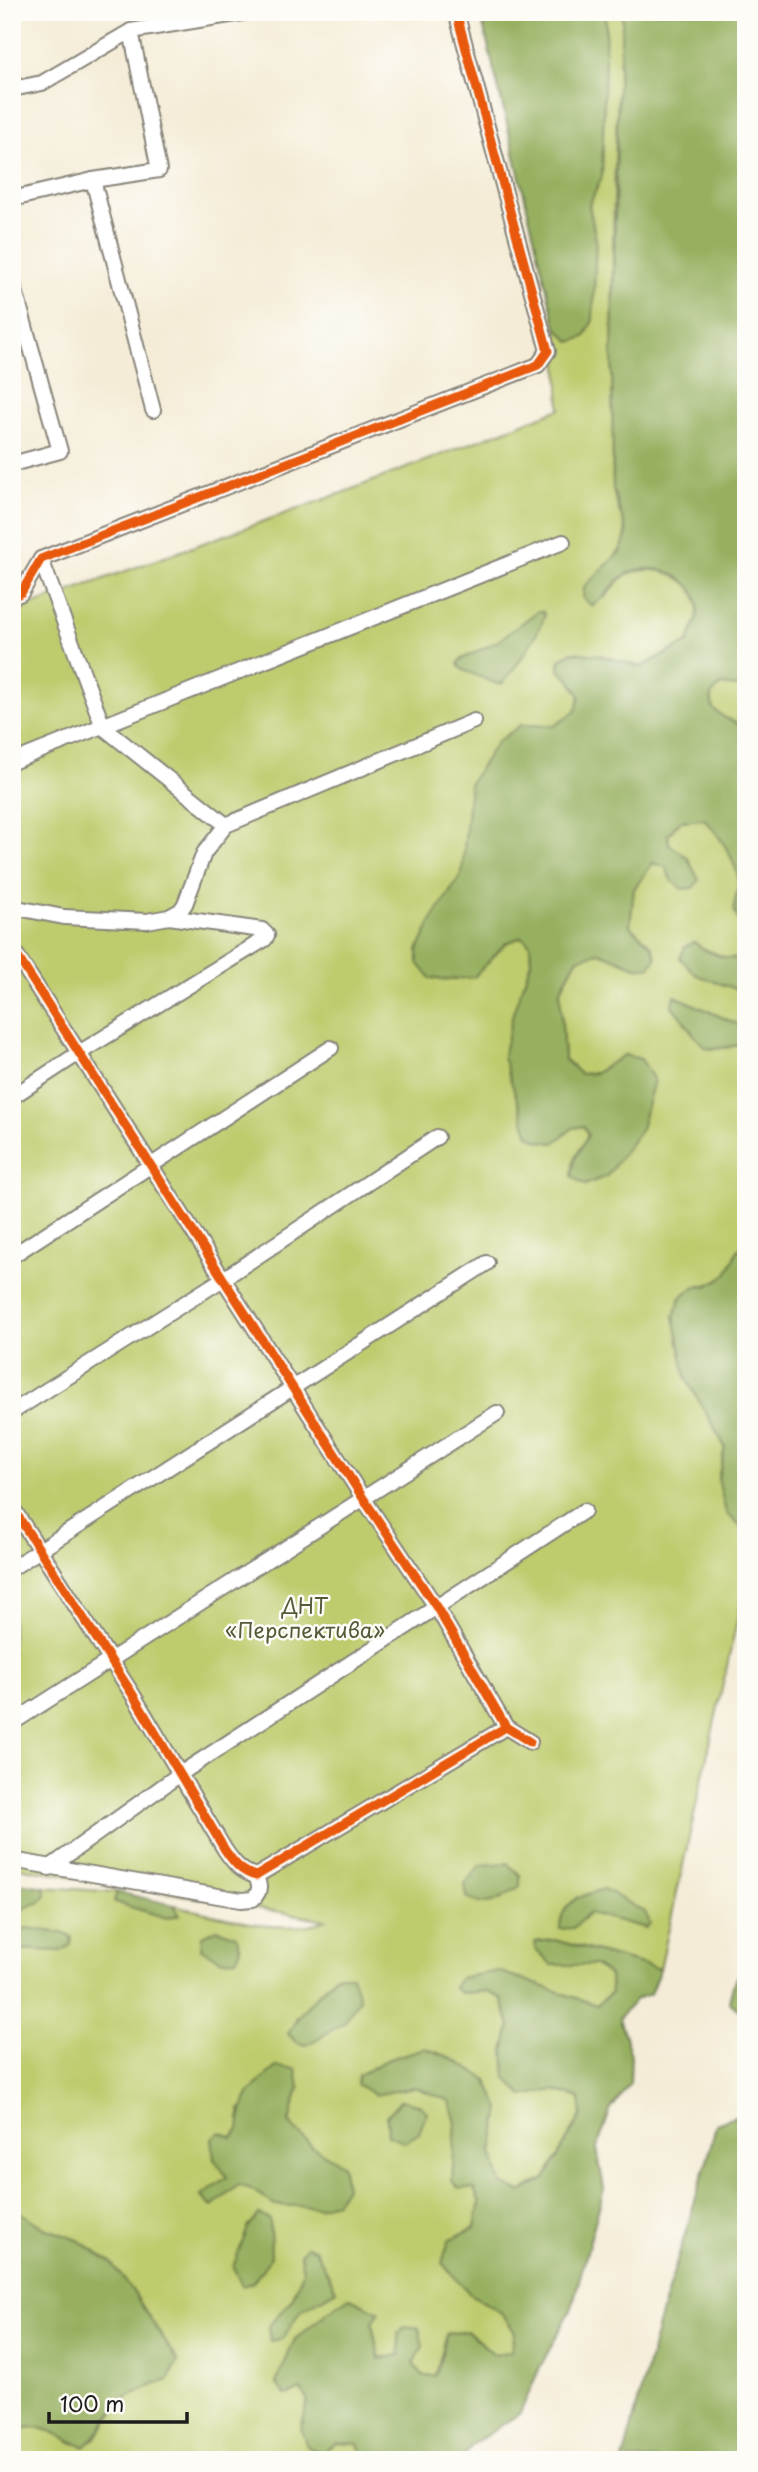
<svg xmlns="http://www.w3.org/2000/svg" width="758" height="2472" viewBox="0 0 758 2472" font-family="'Playpen Sans',sans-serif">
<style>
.green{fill:#bfcc6e;stroke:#6e7445;stroke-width:2;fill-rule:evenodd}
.forest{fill:#97b061;stroke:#5a663e;stroke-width:2}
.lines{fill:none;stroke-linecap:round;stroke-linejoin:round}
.minor-casing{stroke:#88847a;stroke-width:18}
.minor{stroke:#fff;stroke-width:14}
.cycleway-casing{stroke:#fdfcf7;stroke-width:13}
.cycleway{stroke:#e8590c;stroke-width:9}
.labels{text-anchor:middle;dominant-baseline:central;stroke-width:5;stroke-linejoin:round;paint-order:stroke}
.park-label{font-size:21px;fill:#555a39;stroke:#fdfcf7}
</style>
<rect width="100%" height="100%" fill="#fdfcf7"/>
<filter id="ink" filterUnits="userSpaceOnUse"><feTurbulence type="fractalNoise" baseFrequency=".0143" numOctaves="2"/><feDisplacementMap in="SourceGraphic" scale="14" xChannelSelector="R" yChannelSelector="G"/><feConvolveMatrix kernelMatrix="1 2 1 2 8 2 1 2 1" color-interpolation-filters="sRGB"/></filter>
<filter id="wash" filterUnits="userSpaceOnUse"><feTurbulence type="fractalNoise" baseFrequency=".00686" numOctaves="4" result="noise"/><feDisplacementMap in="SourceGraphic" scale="28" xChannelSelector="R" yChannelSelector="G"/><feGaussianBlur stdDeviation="1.57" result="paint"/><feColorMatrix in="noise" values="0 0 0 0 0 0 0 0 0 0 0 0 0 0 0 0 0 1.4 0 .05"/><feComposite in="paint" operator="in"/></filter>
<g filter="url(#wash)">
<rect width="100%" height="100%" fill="#f4ecd7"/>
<g class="green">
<path d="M606,12H623C612,154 611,297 613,439C613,455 612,471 613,487C617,523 642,532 608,564L605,598C611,591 619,578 628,574C654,563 700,575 699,611C698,621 691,633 688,642L641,667L599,655L572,652L560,660L559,670L570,680L580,696L576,711L554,726L521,725L468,829L462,873L433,918L474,977L506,943L522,937L530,944L531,962L513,1013L554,1142L573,1128L584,1126L588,1135L574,1160L572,1176L624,1055L595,1073L580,1074L564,1059L560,991L577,959L600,952L636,967L652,946L630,926L634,889L653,863L666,867L671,880L693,888L698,881L687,857L669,845L668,835L680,821L704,819C719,834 733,855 738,876C742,894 723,909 746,927V958L732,960L702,948L738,990L746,988V1028L672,1006C681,1015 699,1045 707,1048C717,1051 735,1045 746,1044V1245C734,1252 735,1264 727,1274C718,1283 705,1286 694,1287L712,1422L725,1447L718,1479L743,1532H746V1580L660,1969L554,1940L536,1942L551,1965H595L610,1976L611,1993L597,2006L498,1971L462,1993L488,1991L502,1999L510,2025L504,2052L554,2090L580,2098L582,2114L545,2179L521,2192L501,2184L492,2152L499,2109L487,2080L449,2057L374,2094L414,2087L450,2100L456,2123L453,2181L474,2189L480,2202L475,2227L449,2240L469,2293L503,2314L515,2333L511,2352L495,2355L467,2331L447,2334L436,2375L424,2376L413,2364L423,2346L398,2334L400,2355L379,2359L372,2322L301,2389L308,2401L301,2430L320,2453L337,2443L358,2444L365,2460H12V2437C32,2416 55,2434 76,2444L95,2439L121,2401L145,2388L168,2380L178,2362L132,2290L111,2263L78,2240L44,2228L12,2207V1949H28V1928L12,1932V1913H17L46,1895L44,1887L117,1892L114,1902L179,1914L174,1905C218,1915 283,1938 326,1920L12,1866V612L342,493L560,409L556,327L572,341L596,240L589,205L602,176ZM352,1976L359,1998L344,2022L307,2044L296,2018L314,2001ZM299,2088L289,2122L312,2147L342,2164L275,2205L251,2189L238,2185L212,2207L201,2196L227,2177L232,2137L240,2129V2109ZM300,2254L321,2260L336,2290L302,2310L282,2338L268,2327L292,2299L304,2272Z"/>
<polygon points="721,685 746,688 746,727 725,718 713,709 710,695"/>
</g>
<g class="forest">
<polygon points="480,12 606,12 602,177 589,205 596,240 593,320 585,337 571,342 556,327"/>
<path d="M623,12H746V688L721,685L711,695L713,709L725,718L746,727V927C723,910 742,894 738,876C733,856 719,834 704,819L680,821L668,835L669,844L687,857L699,880L693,888L682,889L671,880L666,867L653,863L634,889L630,926L652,946L656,958L649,968L636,967L600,952L577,959L560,991L564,1059L580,1074L595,1073L624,1055L641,1059L654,1080L641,1129L607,1176L585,1185L572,1176L574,1160L588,1135L584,1126L573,1128L554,1143L539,1141L529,1135L503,1057L513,1013L531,962L530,944L522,937L506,943L474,977L448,980L430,978L418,963V950L433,918L462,873L470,783L497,742L521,725L554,726L576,711L580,696L570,680L559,670L560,660L572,652L599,655L641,667L688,643C691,633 698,621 698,611C701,577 649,558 624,576C612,585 606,597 592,606L583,598L584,587L621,551L627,533L613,489L612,350L618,87Z"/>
<path d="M538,611H542L545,615C535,641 520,661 503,683L497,684L463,670L458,665L460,660L498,641Z"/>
<path d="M694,942C708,954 727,961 746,958V988L738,990L696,975L680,958L685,947Z"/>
<path d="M675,996L746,1028V1044C735,1045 717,1051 707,1048C699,1045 681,1015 672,1006Z"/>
<polygon points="746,1245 746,1532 726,1513 718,1479 725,1447 686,1378 674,1316 680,1299 685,1293 694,1287 707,1286 727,1274 738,1250"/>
<path d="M507,1863L520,1875V1886C501,1899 491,1909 467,1898L465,1884L480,1865Z"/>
<polygon points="12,1882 44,1887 46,1895 40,1902 12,1913"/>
<path d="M604,1889L645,1912L650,1923L646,1928L589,1913L573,1928L560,1929C560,1901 582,1895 604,1889Z"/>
<polygon points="117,1892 174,1905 179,1915 167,1918 114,1902"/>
<polygon points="28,1928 62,1933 72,1937 71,1945 61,1951 12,1949 12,1932"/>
<polygon points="217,1929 237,1936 241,1949 236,1959 222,1960 201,1949 202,1936"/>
<polygon points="554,1940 660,1969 650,1994 636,1999 619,2018 631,2055 630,2083 610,2111 597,2149 604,2189 571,2310 540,2367 520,2413 472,2445 462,2460 420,2460 416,2456 410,2460 365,2460 358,2444 337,2443 320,2453 307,2446 301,2430 308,2401 301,2390 285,2395 276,2383 295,2339 326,2313 350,2298 380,2312 372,2323 379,2359 400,2355 398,2334 405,2326 419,2328 423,2346 413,2364 424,2376 436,2375 447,2334 467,2331 495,2355 511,2351 515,2333 503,2314 469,2293 442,2263 449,2240 475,2227 480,2202 474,2189 459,2189 452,2181 456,2123 450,2101 414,2087 375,2095 357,2084 359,2075 389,2059 425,2048 449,2057 487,2080 500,2109 492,2152 501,2184 521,2192 545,2179 582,2114 580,2098 554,2090 523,2096 506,2078 504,2052 510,2025 502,1999 488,1991 461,1993 454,1988 460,1978 498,1971 597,2005 611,1993 610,1976 595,1965 551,1965 536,1950 535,1942"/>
<polygon points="746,1957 746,2016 729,2002 733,1986"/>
<path d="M336,1975H352L359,1998L345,2022L307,2045L297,2043L288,2034C299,2011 319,1994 336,1975Z"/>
<path d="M276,2067L296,2069L299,2088L289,2122L312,2147L342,2164L346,2187L336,2202L318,2207L275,2205L251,2189L238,2185L212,2207L201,2196L227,2177L214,2159L212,2138L220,2132L232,2137L239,2130C242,2096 251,2088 276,2067Z"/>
<polygon points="401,2100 418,2104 427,2112 419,2133 405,2142 388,2135 387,2116"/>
<polygon points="734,2117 746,2124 746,2460 623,2460 661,2314 709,2154 716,2124"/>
<path d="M12,2207L44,2228L78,2240L111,2263L132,2290L178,2362L168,2380C153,2386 133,2391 121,2402C107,2415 100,2434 85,2447C61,2439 34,2413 12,2437Z"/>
<polygon points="258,2214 270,2220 271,2257 253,2283 242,2286 233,2267 248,2228"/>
<polygon points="306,2246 315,2249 336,2290 302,2310 282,2339 270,2341 268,2327 292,2299 303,2272 300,2254"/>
</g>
</g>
<g filter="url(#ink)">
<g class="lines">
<defs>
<g id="minor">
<polyline points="12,89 42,83 131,31 248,12"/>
<polyline points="93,180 153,410"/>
<polyline points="12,199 93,180 159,170 131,31"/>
<polyline points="12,280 60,451 12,464"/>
<polyline points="41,559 103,727 226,825"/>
<polyline points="12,597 21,593 41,559 538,365 548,351 456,12"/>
<polyline points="12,762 563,542"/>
<polyline points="12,907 64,917 147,921 169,917 180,911 185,904 204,853 226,825 474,721"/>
<polyline points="12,948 363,1498 437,1608 506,1727 530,1742"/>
<polyline points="12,1097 79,1053 265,939 267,935 262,930 169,917"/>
<polyline points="12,1256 331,1048"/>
<polyline points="12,1412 223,1279 437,1137"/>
<path d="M12,1507L133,1695L225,1850C234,1863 241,1872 256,1876L506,1727"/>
<polyline points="12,1568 487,1263"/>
<polyline points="12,1723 497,1413"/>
<path d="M12,1860L241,1900L253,1899C261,1891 260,1886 256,1876"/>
<polyline points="49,1868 180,1774 584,1511"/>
</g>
</defs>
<use href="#minor" class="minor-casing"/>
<use href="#minor" class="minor"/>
<defs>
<g id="cycleway">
<polyline points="12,597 21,593 41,559 538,365 548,351 456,12"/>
<polyline points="12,948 363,1498 437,1608 506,1727 530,1742"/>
<path d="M12,1507L133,1695L225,1850C234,1863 241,1872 256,1876L506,1727"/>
</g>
</defs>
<use href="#cycleway" class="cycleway-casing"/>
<use href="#cycleway" class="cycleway"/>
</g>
</g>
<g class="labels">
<g class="park-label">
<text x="305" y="1605">ДНТ<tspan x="305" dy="24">«Перспектива»</tspan></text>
</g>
</g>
<rect width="758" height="2472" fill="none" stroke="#fdfcf7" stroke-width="42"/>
<path d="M49 2412v10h138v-10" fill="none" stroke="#1c1c1c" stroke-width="3.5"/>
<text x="60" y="2412" font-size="21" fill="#1c1c1c" stroke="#fdfcf7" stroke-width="5" paint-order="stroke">100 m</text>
</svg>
